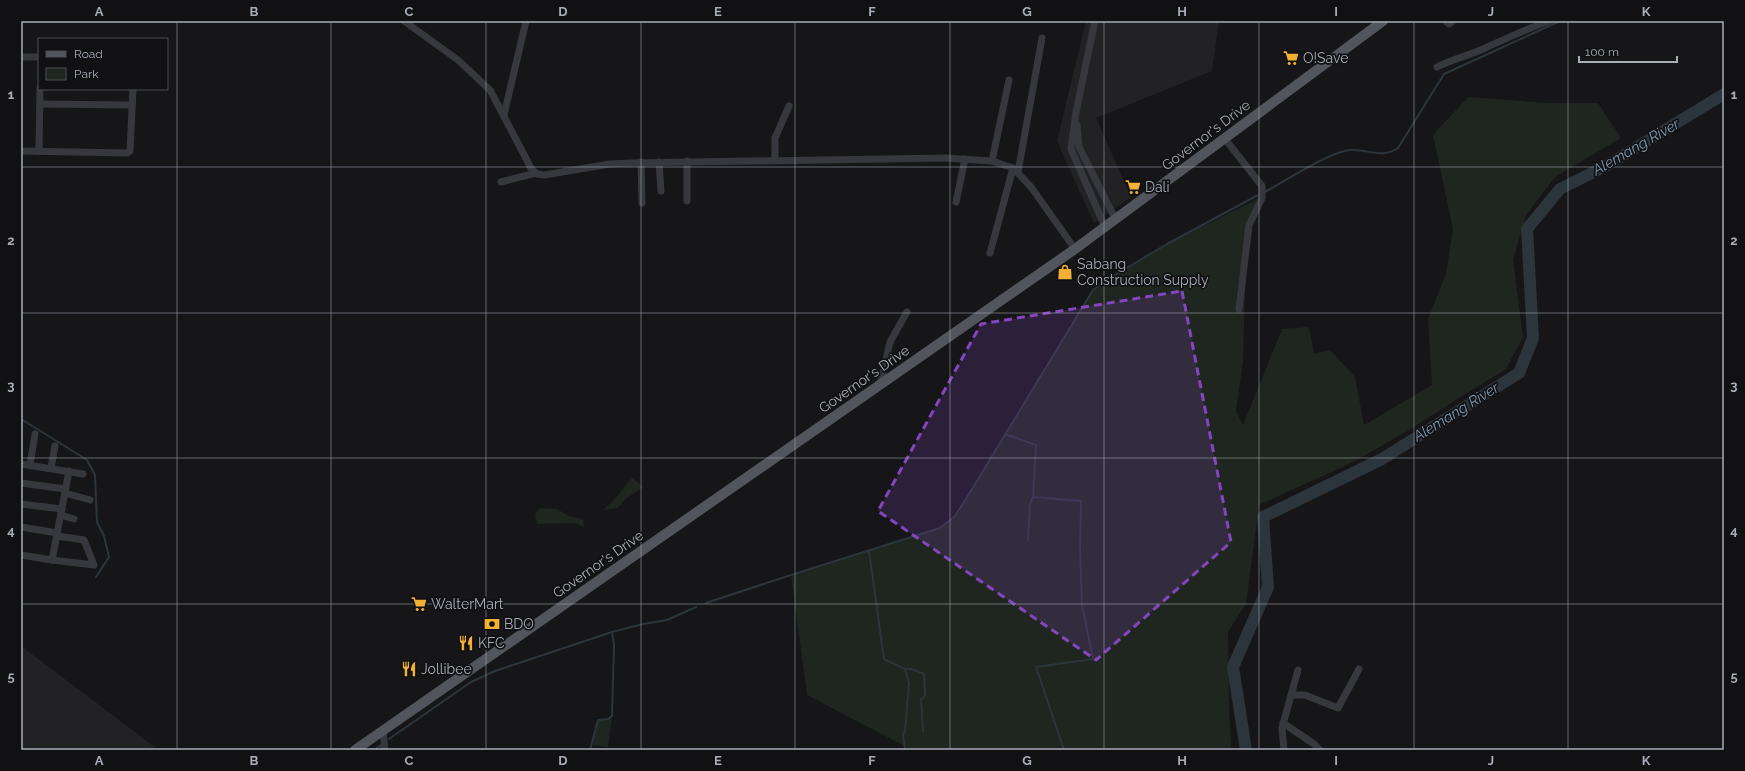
<svg xmlns="http://www.w3.org/2000/svg" width="1745" height="771" viewBox="0 0 1745 771" font-family="Raleway,sans-serif">
<style>
.built{fill:#222225}
.green{fill:#1e261f}
.lines{fill:none;stroke-linecap:round;stroke-linejoin:round}
.stream{stroke:#2c353c;stroke-width:2}
.river{stroke:#2c353c;stroke-width:12}
.street{stroke:#37383d;stroke-width:7}
.primary{stroke:#53555c;stroke-width:10}
.marked{fill:#8446be;fill-opacity:0.2;stroke:#8446be;stroke-width:3;stroke-dasharray:8 5;stroke-linejoin:round}
.grid{fill:none;stroke:#a8adb8;stroke-width:1;stroke-opacity:0.55}
.labels{text-anchor:middle;dominant-baseline:central;stroke-width:3.5;stroke-linejoin:round;paint-order:stroke}
.poi-label{font-size:14px;fill:#a8adb8;stroke:#111113;text-anchor:start}
.street-label{font-size:14px;fill:#a8adb8;stroke:#111113}
.water-label{font-size:15px;font-style:italic;fill:#7f9bb3;stroke:#111113}
.neatline{fill:none;stroke:#a8adb8;stroke-width:1.5}
.grid-label{font-size:13px;text-anchor:middle;font-weight:bold;fill:#a8adb8}
</style>
<rect width="100%" height="100%" fill="#161618"/>
<g class="built">
<polygon points="1086,21 1219,21 1212,71 1096,118 1131,197 1094,223 1057,141"/>
<polygon points="21,646 139,735 158,750 21,750"/>
</g>
<g class="green">
<polygon points="1468,97 1548,103 1598,103 1621,138 1555,177 1526,215 1513,260 1523,337 1506,369 1459,398 1406,432 1351,463 1259,505 1246,604 1228,632 1229,706 1231,750 912,750 807,695 791,575 940,528 954,517 966,499 1093,290 1110,278 1167,244 1262,197 1249,225 1246,250 1243,361 1236,411 1243,425 1282,329 1309,327 1314,354 1330,350 1355,377 1364,425 1432,385 1428,319 1446,274 1453,229 1433,135"/>
<polygon points="632,478 644,487 625,499 618,508 603,510 612,502"/>
<polygon points="540,508 557,509 569,516 583,519 584,527 575,523 537,524 535,514"/>
<polygon points="612,716 608,747 591,745 598,720 608,719"/>
</g>
<g class="lines">
<g class="stream">
<path d="M1265,192C1283,182 1333,150 1351,150C1368,149 1382,159 1398,148L1444,74L1560,21"/>
<polyline points="21,419 87,460 95,475 97,522 104,536 109,557 96,577"/>
<polyline points="1005,434 1036,445 1033,497 1030,504 1028,540"/>
<polyline points="1033,497 1081,501 1080,549 1082,605 1093,659 1036,667 1064,750"/>
<polyline points="869,551 884,659 905,669 909,683 905,731 903,734 905,750"/>
<polyline points="706,603 791,575 940,528 954,517 966,499 1093,290 1110,278 1167,244 1260,194"/>
<path d="M905,669C911,667 918,672 924,674L925,695L924,697L921,699L923,731"/>
<polyline points="389,739 471,682 495,671 612,632 643,624 667,620 696,607"/>
<polyline points="381,745 381,750"/>
<polyline points="374,750 381,745"/>
<polyline points="590,750 598,720 608,719 612,716 614,645 612,632"/>
</g>
<polyline class="river" points="1246,750 1233,667 1268,587 1263,517 1382,459 1519,373 1533,338 1527,229 1560,189 1606,166 1724,94"/>
<g class="street">
<polyline points="404,21 458,60 490,90 531,168 537,174 544,175 610,164 630,163 945,158 992,161 1013,168 1031,187 1075,249"/>
<polyline points="1095,21 1076,112 1071,149 1105,227"/>
<polyline points="1446,21 1449,24 1453,21"/>
<polyline points="21,57 39,57"/>
<path d="M1437,67C1452,59 1468,56 1483,49C1505,39 1526,29 1549,21"/>
<polyline points="40,104 132,105"/>
<polyline points="504,115 526,21"/>
<polyline points="1077,125 1079,147 1116,220"/>
<polyline points="1225,139 1262,186 1262,198 1249,225 1239,309"/>
<polyline points="21,151 127,153 130,151 133,89"/>
<polyline points="39,151 40,89"/>
<polyline points="775,160 775,138 789,106"/>
<polyline points="687,161 687,201"/>
<polyline points="992,161 1009,80"/>
<polyline points="641,162 642,203"/>
<polyline points="659,162 661,191"/>
<polyline points="1018,172 1042,38"/>
<polyline points="501,182 536,173"/>
<polyline points="956,202 965,159"/>
<polyline points="990,253 1013,168"/>
<polyline points="880,385 890,342 907,312"/>
<polyline points="21,464 83,474"/>
<polyline points="30,465 35,434"/>
<polyline points="51,468 55,446"/>
<polyline points="21,483 65,489"/>
<polyline points="65,493 90,500"/>
<polyline points="21,504 62,509"/>
<polyline points="61,515 74,519"/>
<polyline points="21,527 57,533"/>
<polyline points="21,555 52,560 69,471"/>
<polyline points="52,560 94,565 84,540 57,536"/>
<polyline points="1291,695 1305,695 1338,708 1359,669"/>
<polyline points="1283,723 1314,744 1320,750"/>
<polyline points="383,731 385,750"/>
<polyline points="1284,750 1282,728 1298,670"/>
</g>
<polyline class="primary" points="355,750 1075,249 1383,21"/>
</g>
<path class="marked" d="M1182,291L1231,542L1096,660L878,511L981,324Z"/>
<path class="grid" d="M177,21V750M331,21V750M486,21V750M641,21V750M795,21V750M950,21V750M1104,21V750M1259,21V750M1414,21V750M1568,21V750M21,167H1724M21,313H1724M21,458H1724M21,604H1724"/>
<defs>
<symbol id="supermarket-bare" viewBox="-9 -9 18 18"><path d="M-6-5.5h2.5l.6 2H6L4.5 2H-2.5L-4.4-4H-6ZM-1.5 3.2a1.3 1.3 0 1 0 .1 0ZM3 3.2a1.3 1.3 0 1 0 .1 0Z" fill="#f2b134" stroke="#111113" stroke-width="2.5" paint-order="stroke"/></symbol>
<symbol id="shop-bare" viewBox="-9 -9 18 18"><path d="M-5-2.5h2.3a2.7 3.5 0 0 1 5.4 0H5L5.5 6h-11ZM-1.5-2.5h3a1.5 2.3 0 0 0-3 0Z" fill="#f2b134" stroke="#111113" stroke-width="2.5" paint-order="stroke"/></symbol>
<symbol id="bank-bare" viewBox="-9 -9 18 18"><path d="M-6-4H6V4H-6ZM0-2.3a2.3 2.3 0 1 0 0 4.6a2.3 2.3 0 1 0 0-4.6Z" fill="#f2b134" stroke="#111113" stroke-width="2.5" paint-order="stroke"/></symbol>
<symbol id="restaurant-bare" viewBox="-9 -9 18 18"><path d="M-5-6h1v4h1v-4h1v4h1v-4h1v5L-1.5 .5V6h-2V.5L-5-1ZM5-6V6H3V1.5H1.5Q1.5-4 5-6Z" fill="#f2b134" stroke="#111113" stroke-width="2.5" paint-order="stroke"/></symbol>
</defs>
<g fill-rule="evenodd">
<use href="#supermarket-bare" x="1280" y="47" width="22" height="22"/>
<use href="#supermarket-bare" x="1122" y="176" width="22" height="22"/>
<use href="#shop-bare" x="1054" y="261" width="22" height="22"/>
<use href="#supermarket-bare" x="408" y="593" width="22" height="22"/>
<use href="#bank-bare" x="481" y="613" width="22" height="22"/>
<use href="#restaurant-bare" x="455" y="632" width="22" height="22"/>
<use href="#restaurant-bare" x="398" y="658" width="22" height="22"/>
</g>
<g class="labels">
<g class="poi-label">
<text x="1303" y="58">O!Save</text>
<text x="1145" y="187">Dali</text>
<text x="1077" y="264">Sabang<tspan x="1077" dy="16">Construction Supply</tspan></text>
<text x="431" y="604">WalterMart</text>
<text x="504" y="624">BDO</text>
<text x="478" y="643">KFC</text>
<text x="421" y="669">Jollibee</text>
</g>
<g class="street-label">
<text transform="translate(1206 135) rotate(-37)">Governor's Drive</text>
<text transform="translate(864 379) rotate(-35)">Governor's Drive</text>
<text transform="translate(598 564) rotate(-35)">Governor's Drive</text>
</g>
<g class="water-label">
<text transform="translate(1636 147) rotate(-30)">Alemang River</text>
<text transform="translate(1456 412) rotate(-32)">Alemang River</text>
</g>
</g>
<rect width="1745" height="771" fill="none" stroke="#111113" stroke-width="44"/>
<rect x="38" y="38" width="130" height="52" fill="#111113" stroke="#4d4f55"/>
<rect x="46" y="51" width="20" height="6" fill="#53555c" stroke="#4d4f55"/>
<text x="74" y="58" font-size="12" fill="#a8adb8">Road</text>
<rect x="46" y="68" width="20" height="12" fill="#1e261f" stroke="#4d4f55"/>
<text x="74" y="78" font-size="12" fill="#a8adb8">Park</text>
<path d="M1579 56v6h98v-6" fill="none" stroke="#a8adb8" stroke-width="2"/>
<text x="1585" y="56" font-size="12" fill="#a8adb8" stroke="#111113" stroke-width="3" paint-order="stroke">100 m</text>
<rect x="22" y="22" width="1701" height="727" class="neatline"/>
<g class="grid-label">
<text x="99" y="16">A</text>
<text x="254" y="16">B</text>
<text x="409" y="16">C</text>
<text x="563" y="16">D</text>
<text x="718" y="16">E</text>
<text x="872" y="16">F</text>
<text x="1027" y="16">G</text>
<text x="1182" y="16">H</text>
<text x="1336" y="16">I</text>
<text x="1491" y="16">J</text>
<text x="1646" y="16">K</text>
<text x="11" y="99">1</text>
<text x="1734" y="99">1</text>
<text x="11" y="245">2</text>
<text x="1734" y="245">2</text>
<text x="11" y="390">3</text>
<text x="1734" y="390">3</text>
<text x="11" y="535">4</text>
<text x="1734" y="535">4</text>
<text x="11" y="681">5</text>
<text x="1734" y="681">5</text>
<text x="99" y="765">A</text>
<text x="254" y="765">B</text>
<text x="409" y="765">C</text>
<text x="563" y="765">D</text>
<text x="718" y="765">E</text>
<text x="872" y="765">F</text>
<text x="1027" y="765">G</text>
<text x="1182" y="765">H</text>
<text x="1336" y="765">I</text>
<text x="1491" y="765">J</text>
<text x="1646" y="765">K</text>
</g>
</svg>
